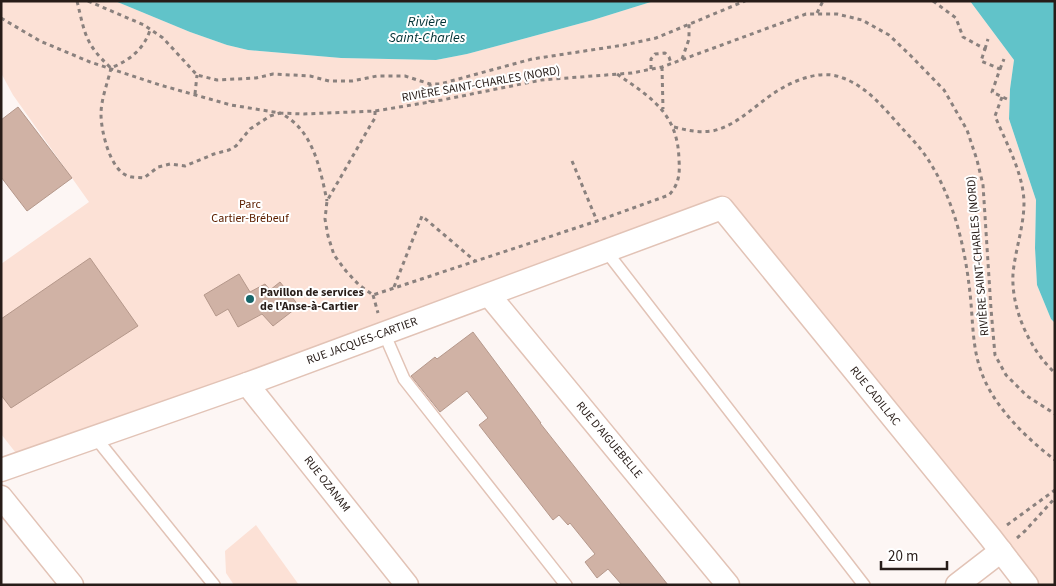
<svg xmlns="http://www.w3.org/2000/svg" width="1056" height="586" viewBox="0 0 1056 586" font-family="'Source Sans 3',sans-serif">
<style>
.green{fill:#fce1d6}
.water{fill:#61c3c9}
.building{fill:#d0b2a5;stroke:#b5988b}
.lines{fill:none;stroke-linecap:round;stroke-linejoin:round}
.lane-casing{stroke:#e2c3b6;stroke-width:14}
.street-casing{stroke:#e2c3b6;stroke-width:25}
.path{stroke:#8a817e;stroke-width:3;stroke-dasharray:4 4;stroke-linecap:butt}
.lane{stroke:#fff;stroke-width:11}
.street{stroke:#fff;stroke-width:22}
.poi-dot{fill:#17666a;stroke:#fff;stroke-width:2}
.labels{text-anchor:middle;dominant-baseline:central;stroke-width:4;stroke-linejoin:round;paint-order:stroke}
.street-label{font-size:12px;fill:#271c18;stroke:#fff}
.park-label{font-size:12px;fill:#5d2000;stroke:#fff}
.poi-label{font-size:12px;font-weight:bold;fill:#271c18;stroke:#fff;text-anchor:start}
.water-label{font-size:14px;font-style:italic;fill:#003134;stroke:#fff}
</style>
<rect width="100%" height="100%" fill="#fdf6f4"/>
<g class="green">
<polygon points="1,1 115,1 190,32 227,45 248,50 341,58 436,60 467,54 593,20 654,1 970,1 1014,60 1010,89 1009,119 1036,200 1035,248 1037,285 1051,319 1055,323 1055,585 1027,585 722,208 23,462 1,434 1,264 89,202 13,95 1,73"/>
<polygon points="256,525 299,585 234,585 226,573 225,551"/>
</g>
<g class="water">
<polygon points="115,1 654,1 593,20 467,54 436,60 341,58 248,50 227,45 190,32"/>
<polygon points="970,1 1055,1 1055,323 1051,319 1037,285 1035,248 1036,200 1009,119 1010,89 1014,60"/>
</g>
<g class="building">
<polygon points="18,107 72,178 27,211 1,177 1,120"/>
<polygon points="90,258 138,326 11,408 1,395 1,319"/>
<polygon points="239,274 250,292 265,284 270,290 280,282 299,306 273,326 262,314 238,327 228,309 216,316 204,295"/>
<polygon points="473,332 541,423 540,423 668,585 622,585 608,569 597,578 585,562 595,554 570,523 568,525 559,515 553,520 479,425 488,418 467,391 440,412 411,376 435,357 437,359"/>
</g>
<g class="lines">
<defs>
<g id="lane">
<polyline points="606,251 864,585"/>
<polyline points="384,333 404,379 566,585"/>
<polyline points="95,437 214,585"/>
</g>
<g id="street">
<polyline points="489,295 728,585"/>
<polyline points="247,384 407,585"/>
<polyline points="1,470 247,384 722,208 990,537 1027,585"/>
<polyline points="1,497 72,585"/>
<polyline points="957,585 1001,551"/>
</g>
</defs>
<use href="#lane" class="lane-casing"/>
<use href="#street" class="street-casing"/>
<g class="path">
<path d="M77,1C85,34 85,44 111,68C130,60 144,49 150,30"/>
<polyline points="88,1 144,25 163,38 197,75 217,80 256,78 273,74 310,76 329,81 352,81 377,76 405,76 430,84 440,84 532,59 624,45 656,38 745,1"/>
<polyline points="933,1 956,18 963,37 985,49 981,61 1000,69 992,92 1009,100"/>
<polyline points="817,13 823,1"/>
<polyline points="1,18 40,41 90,62 160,85 231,105 280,113 304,114 375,111 442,100 541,80 632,73 662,67 806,14 837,14 862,20 889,35 911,56 944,90 967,130 977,160 983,185 991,309 995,355 1006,375 1027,396 1055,414"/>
<polyline points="985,49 988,39"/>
<polyline points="682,59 689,39 689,24"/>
<polyline points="662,67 663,109"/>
<path d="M111,68C108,82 101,99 101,114C101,131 110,170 128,176C133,178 139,177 144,178L158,167L170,164L185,166L214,154L229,150L236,146L250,129L270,116L280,113C313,129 320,168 327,201"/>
<polyline points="651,69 651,59 655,54 665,53 669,57 671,63"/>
<polyline points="1000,69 1004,59"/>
<polyline points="430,84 430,102"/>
<polyline points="195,94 197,75"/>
<path d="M1002,97L995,116C1006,143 1023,172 1024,202C1024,227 1015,250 1013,274C1011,309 1030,350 1055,373"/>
<path d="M375,111V118L370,126L327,201L325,219L328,236L334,255L346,271L359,285L373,295L597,221L669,195C679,184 680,174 679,160C678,114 652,98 617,74"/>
<path d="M674,127C687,130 698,133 712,131C732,127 747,113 763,101C783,85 817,67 843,78C867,87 883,107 900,126C910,137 921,148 929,161C954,200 965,247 970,293C973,319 972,347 981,371C993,406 1026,438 1055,460"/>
<polyline points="572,161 597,221"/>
<polyline points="394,287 422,216 475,261"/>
<polyline points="373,295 378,313"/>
<polyline points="1007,525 1055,490"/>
<polyline points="1017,538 1025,531 1055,498"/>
</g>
<use href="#lane" class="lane"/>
<use href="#street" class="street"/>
</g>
<circle class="poi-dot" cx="250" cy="299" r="5"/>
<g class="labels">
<g class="street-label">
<text transform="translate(481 84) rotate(-10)">RIVIÈRE SAINT-CHARLES (NORD)</text>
<text transform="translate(978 256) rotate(-95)">RIVIÈRE SAINT-CHARLES (NORD)</text>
<text transform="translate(362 341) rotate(-20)">RUE JACQUES-CARTIER</text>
<text transform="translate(875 396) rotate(51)">RUE CADILLAC</text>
<text transform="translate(609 440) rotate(50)">RUE D'AIGUEBELLE</text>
<text transform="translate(327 484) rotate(52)">RUE OZANAM</text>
</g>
<g class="park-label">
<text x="250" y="204">Parc<tspan x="250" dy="14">Cartier-Brébeuf</tspan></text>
</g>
<g class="poi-label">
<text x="260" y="292">Pavillon de services<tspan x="260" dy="14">de l'Anse-à-Cartier</tspan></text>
</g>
<g class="water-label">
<text x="427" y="22">Rivière<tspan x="427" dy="16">Saint-Charles</tspan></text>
</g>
</g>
<rect width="1056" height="586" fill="none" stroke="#271c18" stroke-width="5"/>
<path d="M881 561v8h66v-8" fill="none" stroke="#271c18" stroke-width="2.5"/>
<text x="888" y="561" font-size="15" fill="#271c18" stroke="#ffffff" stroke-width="4" paint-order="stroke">20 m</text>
</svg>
